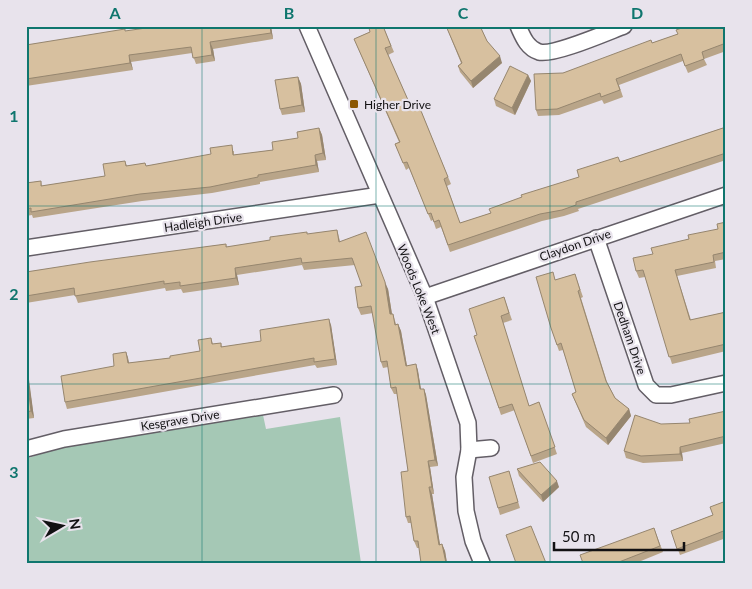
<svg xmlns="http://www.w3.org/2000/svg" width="752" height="589" viewBox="0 0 752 589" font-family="Lato,sans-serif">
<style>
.green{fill:#a5c8b5}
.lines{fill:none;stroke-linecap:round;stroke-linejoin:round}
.minor-casing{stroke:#635e66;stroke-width:18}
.minor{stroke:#fff;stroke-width:15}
.wall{fill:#b9a589}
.shaded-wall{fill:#96866f}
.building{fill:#d7c09f;stroke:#96866f}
.grid{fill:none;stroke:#0f766e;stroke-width:1;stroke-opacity:0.55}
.poi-dot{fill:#8b5804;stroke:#e8e3ec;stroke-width:2}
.labels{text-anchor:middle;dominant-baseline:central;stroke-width:4.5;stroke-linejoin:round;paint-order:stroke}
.poi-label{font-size:12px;fill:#121113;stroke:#e8e3ec;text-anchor:start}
.street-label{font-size:12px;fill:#121113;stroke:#e8e3ec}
.neatline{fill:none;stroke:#0f766e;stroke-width:2}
.grid-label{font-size:16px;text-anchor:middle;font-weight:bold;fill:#0f766e}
</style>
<rect width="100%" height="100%" fill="#e8e3ec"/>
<polygon class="green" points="263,415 266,429 340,417 361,563 26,563 26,459 62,446"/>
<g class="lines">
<defs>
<g id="minor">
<polyline points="307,26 425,297 468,423 469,450 464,477 466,511 473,541 482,563"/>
<path d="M518,26C523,37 527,48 539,52C553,56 608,32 624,26"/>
<polyline points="596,238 646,385 656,395 671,395 726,383"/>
<polyline points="26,248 380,195"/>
<polyline points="425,297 726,195"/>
<polyline points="26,449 64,439 334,395"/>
<polyline points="469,450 491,448"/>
</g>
</defs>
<use href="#minor" class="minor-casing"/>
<use href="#minor" class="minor"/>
</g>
<g class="wall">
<polygon points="271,26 273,39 213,49 215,61 196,64 192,53 131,62 133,70 26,86 26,45 126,31"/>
<polygon points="383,26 394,52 388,55 412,109 419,106 451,184 447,186 460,223 491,213 620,162 726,127 726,160 578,209 579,211 564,216 542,221 450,252 441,227 436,229 433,220 431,221 409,168 406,170 395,144 399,142 354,39"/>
<polygon points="446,26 480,26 487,41 502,63 473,88 460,72 458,66 461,63"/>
<polygon points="726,26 726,51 704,59 707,65 688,73 683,61 619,85 623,97 604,104 602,100 559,115 538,116 536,110 563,73 652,43 678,34"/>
<polygon points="528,75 531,81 515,115 496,106 494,99"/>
<polygon points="298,77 301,84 305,112 282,115 280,109"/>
<polygon points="319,128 322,135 326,160 317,161 319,172 260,182 260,184 212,193 142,201 33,218 32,215 26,216 26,183 41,181 42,186 105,176 125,161 127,166 145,163 146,166 234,151 234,155 273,150"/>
<polygon points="726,222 726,259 715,261 716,268 677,276 691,320 726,312 726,351 672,364 645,277 639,278 636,271 653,254 689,239 718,229"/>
<polygon points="337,230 340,241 388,289 392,314 393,314 396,324 398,324 401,331 407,366 416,364 418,371 421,389 424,389 426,395 438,466 430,467 434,494 432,494 440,545 442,544 445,551 447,563 421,563 419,548 417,548 414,541 411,523 408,523 406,517 408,471 397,394 394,394 391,388 388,367 383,368 381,362 373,313 361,315 358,308 362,286 355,265 304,270 302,265 237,275 239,285 183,293 181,289 166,291 165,288 78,303 75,295 26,303 26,272 226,244 227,247"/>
<polygon points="575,274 583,297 581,298 607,382 615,398 629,409 631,416 608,445 586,427 572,394 576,392 563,350 559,351 551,328 555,280"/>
<polygon points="504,297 512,320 503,323 529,406 539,402 557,454 533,463 515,410 501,415 474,336 477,335"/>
<polygon points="331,325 337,365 317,368 315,365 67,409 65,402 114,366 126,352 128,358 129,363 170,358 200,351 211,338 213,344 221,343 222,347 261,341"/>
<polygon points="26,363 34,418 26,419"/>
<polygon points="726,411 726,443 682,453 683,461 643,463 626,458 624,451 690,423"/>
<polygon points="517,469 559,487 543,502 519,476"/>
<polygon points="509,471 520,508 500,515 498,508"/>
<polygon points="726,501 726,538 680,555 671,531 713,515"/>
<polygon points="654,528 663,552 636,563 583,563"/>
</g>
<g class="shaded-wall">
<polygon points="270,26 271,26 273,39 271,33"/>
<polygon points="210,42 213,49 215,61 212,55"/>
<polygon points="129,55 131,62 133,70 130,63"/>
<polygon points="500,56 502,63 473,88 471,81"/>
<polygon points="528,75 531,81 515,115 512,108"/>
<polygon points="298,77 301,84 305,112 302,105"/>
<polygon points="319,128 322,135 326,160 323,153"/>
<polygon points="315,155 317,161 319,172 316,165"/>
<polygon points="235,268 237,275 239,285 236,278"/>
<polygon points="385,282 388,289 393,321 390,314"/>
<polygon points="329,319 331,325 337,365 335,359"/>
<polygon points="398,324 401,331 408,372 406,366"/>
<polygon points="126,352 128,358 130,370 128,363"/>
<polygon points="26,363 27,364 34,418 31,411 26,371"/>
<polygon points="416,364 418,371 422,396 420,389"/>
<polygon points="424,389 426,395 438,466 435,460"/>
<polygon points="629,409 631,416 608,445 606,438"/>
<polygon points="680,447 682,453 683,461 680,454"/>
<polygon points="428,461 430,467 434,494 432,487"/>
<polygon points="557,481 559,487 543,502 541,495"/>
<polygon points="429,487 432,494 441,551 439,545"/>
<polygon points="442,544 445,551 447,563 446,563"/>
</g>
<g class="building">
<polygon points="160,26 270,26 271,33 210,42 212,55 193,58 191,47 129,55 130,63 26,79 26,45 125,29 125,31"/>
<polygon points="373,26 383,26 391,46 385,48 412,109 419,106 448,177 444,179 460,223 491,213 489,209 522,197 521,195 579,177 577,170 618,157 620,162 726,127 726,153 576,202 576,205 562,210 540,214 448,245 439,220 434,222 431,213 428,214 407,162 403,163 395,144 400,142 354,39 370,32 369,28"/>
<polygon points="446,26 480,26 487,41 500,56 471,81 458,66 462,63"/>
<polygon points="687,26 726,26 726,43 702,52 704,59 685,66 681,54 616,79 620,90 601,97 600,93 557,109 536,110 534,74 563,73 651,40 652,43 678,34 676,30"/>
<polygon points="510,66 528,75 512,108 494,99"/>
<polygon points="298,77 302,105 280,109 275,80"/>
<polygon points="319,128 323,153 315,155 316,165 258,175 258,177 210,187 140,194 31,212 31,208 26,209 26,183 41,181 41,186 105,176 103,164 125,161 126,166 145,163 146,166 211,154 210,148 232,145 233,155 273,150 272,142 298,138 297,132"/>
<polygon points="726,222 726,252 713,255 714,262 675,270 690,320 726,312 726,344 669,357 643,270 636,271 633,258 653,254 651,248 689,239 688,235 718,229 717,224"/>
<polygon points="337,230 339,242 366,232 385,282 390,314 393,314 395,325 398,324 406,366 416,364 420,389 424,389 435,460 428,461 432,487 429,487 439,545 442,544 446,563 421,563 418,541 414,541 410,516 406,517 401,472 408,471 396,387 391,388 387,361 381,362 371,306 358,308 355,287 362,286 352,258 302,263 301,258 235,268 236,278 180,286 180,282 164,284 164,281 75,296 74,288 26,296 26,272 90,262 226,244 226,247 270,240 270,237 307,232 307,234"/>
<polygon points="553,272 555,280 575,274 580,290 578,291 606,381 615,398 629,409 606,438 584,420 572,394 576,392 561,343 557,345 551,328 536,277"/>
<polygon points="504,297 509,313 501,316 529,406 539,402 555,447 531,456 512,404 499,408 474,336 477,335 469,309"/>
<polygon points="329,319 335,359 314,362 314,358 65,402 61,376 114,366 113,354 126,352 128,363 170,358 170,356 200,351 198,340 211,338 212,344 221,343 221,347 261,341 260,330"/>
<polygon points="26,371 31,411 26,412"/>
<polygon points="726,411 726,436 680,447 680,454 641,456 624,451 635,415 661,424 690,423 689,419"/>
<polygon points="540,462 557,481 541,495 517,469"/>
<polygon points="509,471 518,502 498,508 489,477"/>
<polygon points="726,501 726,530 677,549 671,531 713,515 710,507"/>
<polygon points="531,526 546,563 516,563 506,535"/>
<polygon points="654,528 660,546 619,562 619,563 583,563 580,555"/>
</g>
<path class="grid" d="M202,26V563M376,26V563M550,26V563M26,206H726M26,384H726"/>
<rect class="poi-dot" x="349" y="99" width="10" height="10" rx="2.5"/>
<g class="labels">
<g class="poi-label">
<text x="364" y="104">Higher Drive</text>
</g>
<g class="street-label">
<text transform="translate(203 222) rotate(-8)">Hadleigh Drive</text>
<text transform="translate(575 245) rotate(-19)">Claydon Drive</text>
<text transform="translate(419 289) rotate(68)">Woods Loke West</text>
<text transform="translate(630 338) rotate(71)">Dedham Drive</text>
<text transform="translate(180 420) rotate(-9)">Kesgrave Drive</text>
</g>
</g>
<rect width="752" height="589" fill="none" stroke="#e8e3ec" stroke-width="55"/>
<g transform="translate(62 526) rotate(81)" stroke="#e8e3ec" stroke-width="4" paint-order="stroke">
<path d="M0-4L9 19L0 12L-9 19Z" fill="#121113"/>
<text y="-8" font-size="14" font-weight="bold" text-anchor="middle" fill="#121113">N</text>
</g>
<path d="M554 542v8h130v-8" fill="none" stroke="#121113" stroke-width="2.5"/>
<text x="562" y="542" font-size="15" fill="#121113" stroke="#e8e3ec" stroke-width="4" paint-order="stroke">50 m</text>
<rect x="28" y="28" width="696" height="534" class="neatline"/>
<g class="grid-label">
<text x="115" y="19">A</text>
<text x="289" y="19">B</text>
<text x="463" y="19">C</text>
<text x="637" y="19">D</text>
<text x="14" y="122">1</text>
<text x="14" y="300">2</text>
<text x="14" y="478">3</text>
</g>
</svg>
